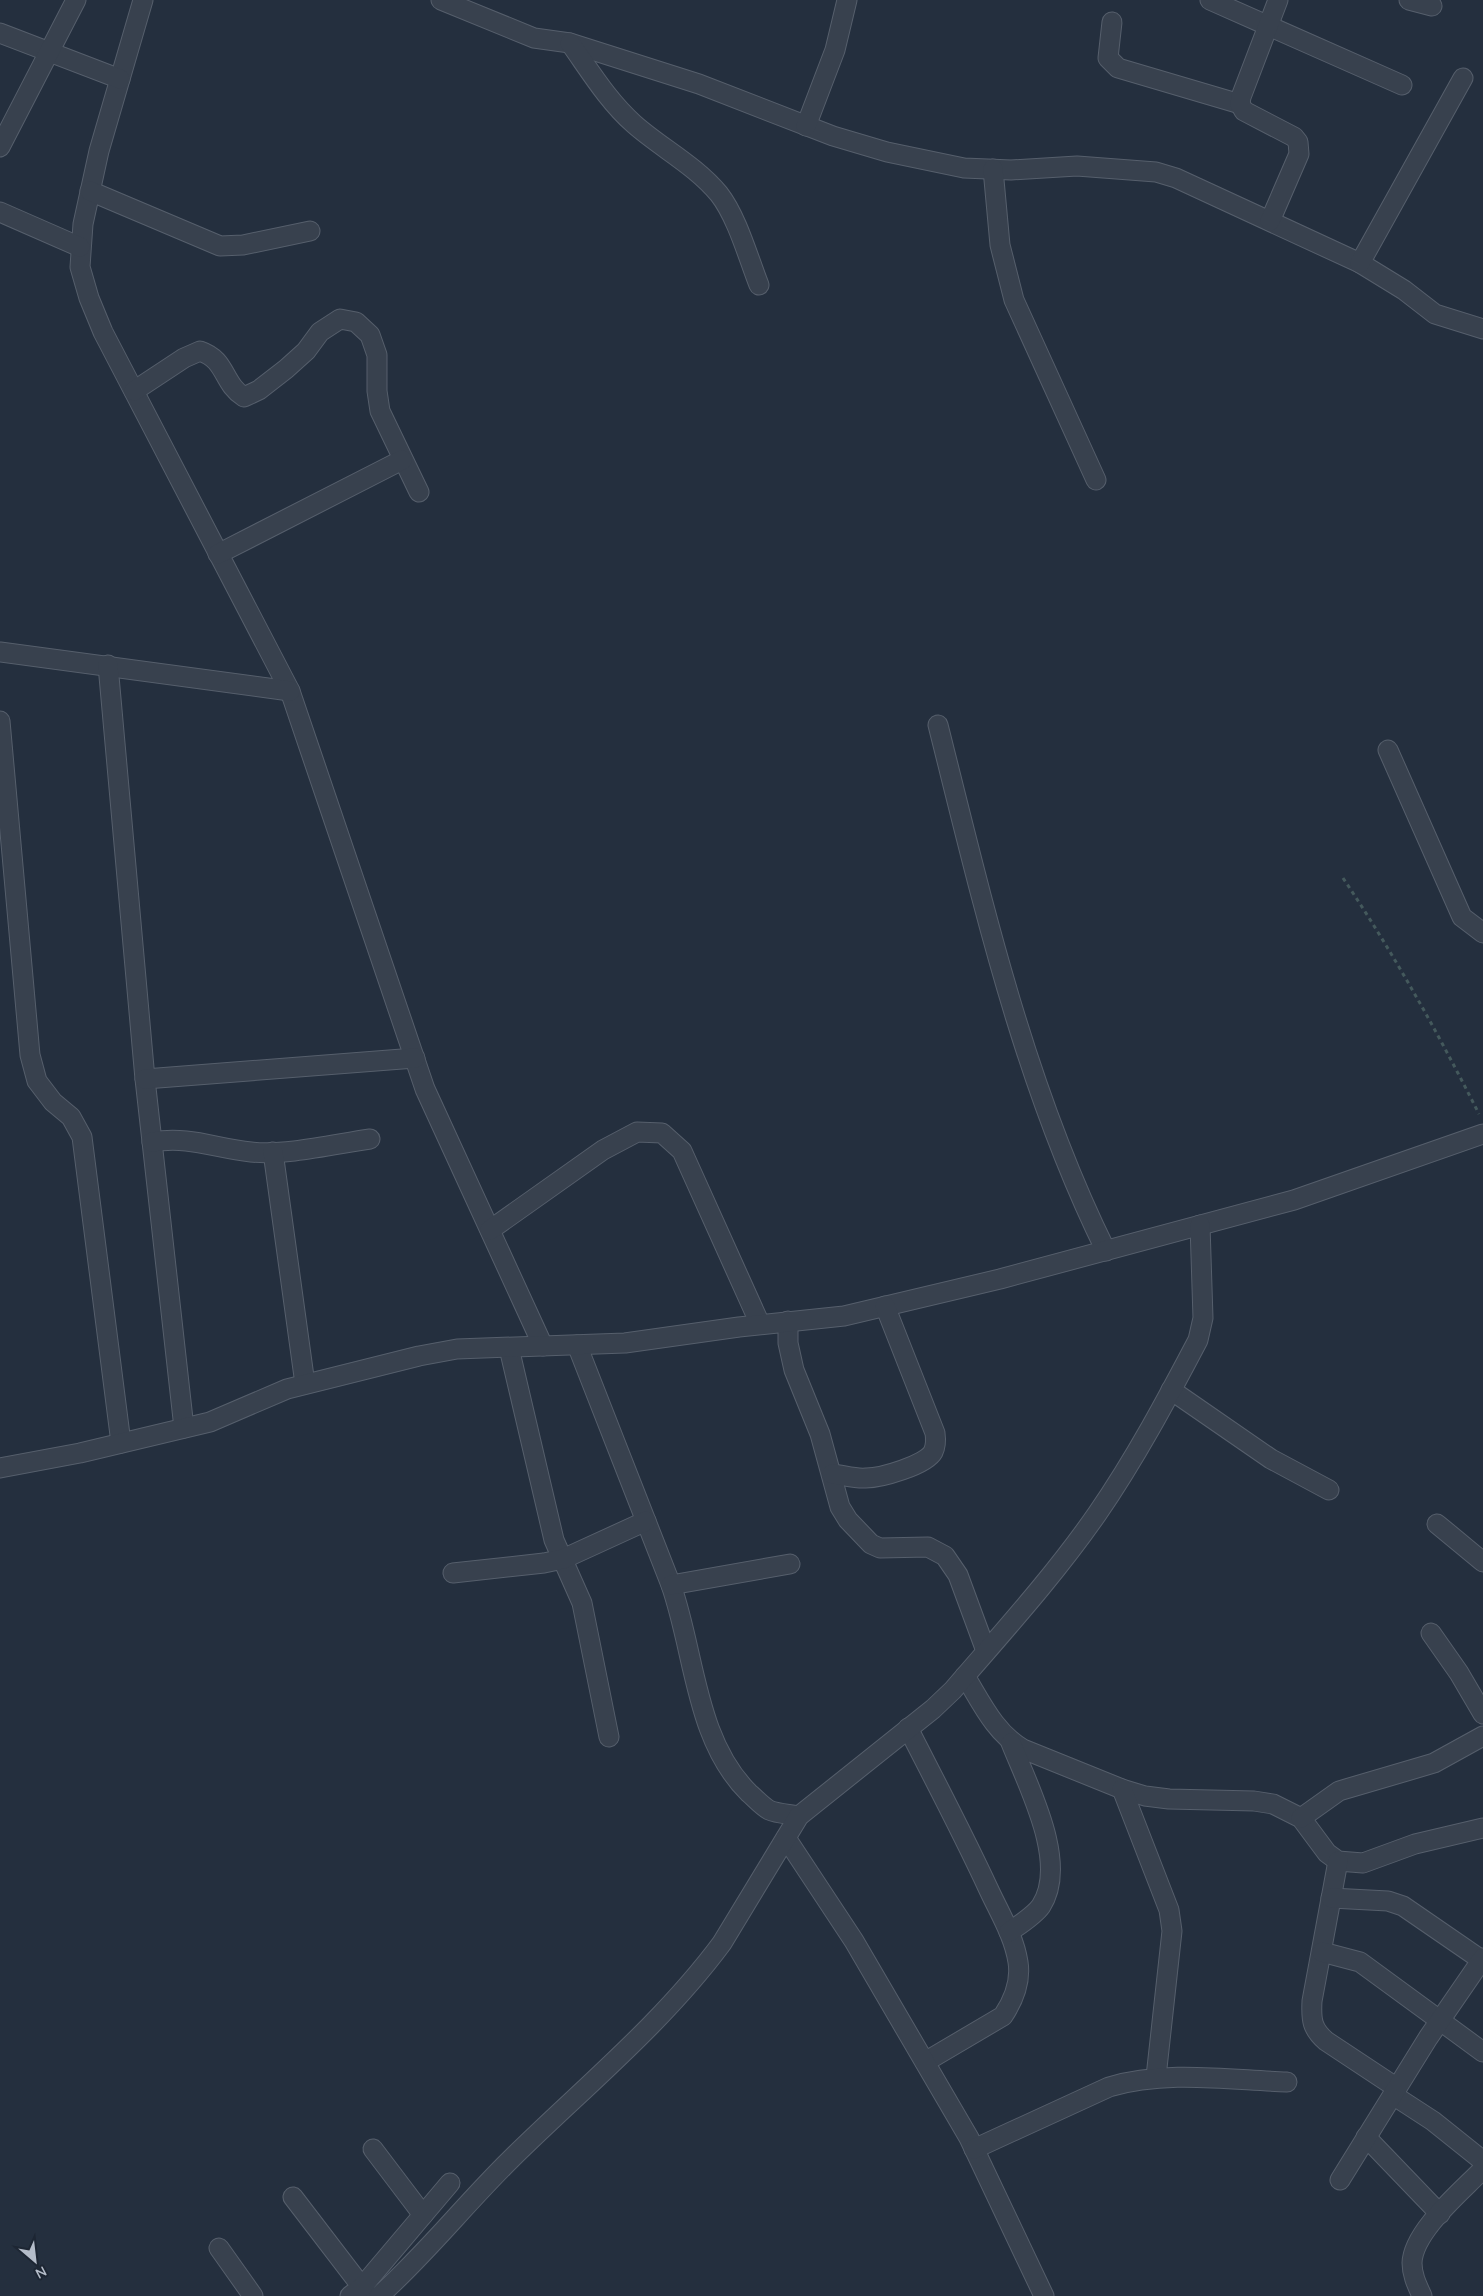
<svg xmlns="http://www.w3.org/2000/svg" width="1483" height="2296" viewBox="0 0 1483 2296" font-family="Quicksand,sans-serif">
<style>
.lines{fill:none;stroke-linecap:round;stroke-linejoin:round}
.street-casing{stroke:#565f6c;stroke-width:21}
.path{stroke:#44595c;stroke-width:3;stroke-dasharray:4 4;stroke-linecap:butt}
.street{stroke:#38414e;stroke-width:19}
</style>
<rect width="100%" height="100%" fill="#242f3e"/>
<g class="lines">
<defs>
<g id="street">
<polyline points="143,0 99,151 83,224 80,267 89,298 103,332 290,691 425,1089 543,1346"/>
<polyline points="441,0 534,38 570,43 699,84 833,136 887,152 964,168 1011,170 1077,166 1156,172 1176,178 1360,263 1404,290 1435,314 1483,329"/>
<polyline points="1210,0 1402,85"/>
<polyline points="1409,0 1432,6"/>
<polyline points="1112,22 1108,58 1118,68 1240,104"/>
<polyline points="0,33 120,79"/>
<path d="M570,43C590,71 608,101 634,124C661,148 695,165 719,194C737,217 748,257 759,285"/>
<polyline points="806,126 835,50 847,0"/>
<polyline points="0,147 76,0"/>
<polyline points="993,169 1000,245 1014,300 1096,480"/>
<polyline points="90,191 220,246 243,245 310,231"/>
<polyline points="0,212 80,247"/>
<polyline points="1270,221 1299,154 1298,142 1294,137 1244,111 1240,104 1241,97 1278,0"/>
<polyline points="1360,263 1463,78"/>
<path d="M134,391L184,358L200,351C227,360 222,383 244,397L259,390L286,369L306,351L320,332L340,319L356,322L370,335L377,355V391L380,411L419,492"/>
<polyline points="218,554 402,460"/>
<polyline points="0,652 290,691"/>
<polyline points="108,665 145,1079 184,1428"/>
<polyline points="0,721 30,1055 37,1081 53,1102 71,1117 82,1137 121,1443"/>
<path d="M938,725C983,904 1024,1085 1106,1251"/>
<polyline points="1388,750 1462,917 1483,933"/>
<polyline points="145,1079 415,1058"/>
<path d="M152,1142C190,1136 214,1148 251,1152C285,1156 335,1144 370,1139"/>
<polyline points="273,1152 305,1384"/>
<polyline points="490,1230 603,1150 637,1132 662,1133 682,1151 760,1324"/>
<polyline points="788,1321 788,1343 794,1370 820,1434 840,1507 848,1520 871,1544 880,1548 928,1547 945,1556 958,1575 986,1651"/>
<path d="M577,1345L671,1585C695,1653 695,1740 749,1793C755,1798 762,1806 769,1810C778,1814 790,1814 799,1816"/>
<polyline points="509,1348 554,1540 582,1603 609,1737"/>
<polyline points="1171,1390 1271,1459 1329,1490"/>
<polyline points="0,1468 80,1453 210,1422 287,1389 419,1356 457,1349 625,1343 739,1327 844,1316 1000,1279 1294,1200 1483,1134"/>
<path d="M832,1474C843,1475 855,1479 866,1478C881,1478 926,1465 933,1452C936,1446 936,1440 935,1433L885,1306"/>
<polyline points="1437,1524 1483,1562"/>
<polyline points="453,1573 544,1563 563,1559 646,1521"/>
<polyline points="671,1585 790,1564"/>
<polyline points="1431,1633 1459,1673 1483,1714"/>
<path d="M965,1676C981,1702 995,1733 1023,1749L1122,1789L1145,1796L1169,1799L1254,1801L1273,1804L1301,1818L1327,1853L1338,1861L1363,1863L1415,1844L1483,1828"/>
<path d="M908,1728C935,1781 963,1834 988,1888C999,1912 1014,1936 1018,1962C1021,1981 1013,2001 1003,2016L925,2062"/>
<polyline points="1122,1789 1169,1910 1172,1931 1156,2077"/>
<polyline points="1301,1818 1339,1791 1434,1763 1483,1736"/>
<polyline points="786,1838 854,1941 969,2138 1044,2296"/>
<path d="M1338,1861L1312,2001C1311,2020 1312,2029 1326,2041L1397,2088"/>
<polyline points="1331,1898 1388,1901 1403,1906 1483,1961"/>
<path d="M1009,1932C1019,1925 1034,1916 1041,1906C1069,1863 1028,1786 1011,1743"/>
<polyline points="1322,1952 1360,1962 1483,2052"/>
<polyline points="1393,2095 1433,2121 1483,2161"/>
<polyline points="1366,2137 1440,2214"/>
<polyline points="373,2149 423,2215"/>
<path d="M974,2149L1109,2087C1166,2070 1229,2080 1287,2082"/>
<polyline points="1340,2180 1428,2038 1483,1958"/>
<polyline points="293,2197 368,2295"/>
<polyline points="219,2248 253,2296"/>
<polyline points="350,2296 362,2287 450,2183"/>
<path d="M379,2296C426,2254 466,2203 511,2159C582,2089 662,2024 722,1943L799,1816L933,1709L953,1690C1002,1633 1054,1576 1097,1514C1135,1459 1167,1399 1198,1340L1203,1318L1200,1225"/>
<path d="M1422,2296C1417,2285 1412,2275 1412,2263C1413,2231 1462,2191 1483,2169"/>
</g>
</defs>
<use href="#street" class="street-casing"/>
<path class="path" d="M1343,878C1394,954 1438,1033 1479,1114"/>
<use href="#street" class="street"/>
</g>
<g transform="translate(35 2261) rotate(152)" stroke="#1d2633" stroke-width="4" paint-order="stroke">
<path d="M0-4L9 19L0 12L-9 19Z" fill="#b4bcc9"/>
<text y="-8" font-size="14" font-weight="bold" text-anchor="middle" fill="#b4bcc9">N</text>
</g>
</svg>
